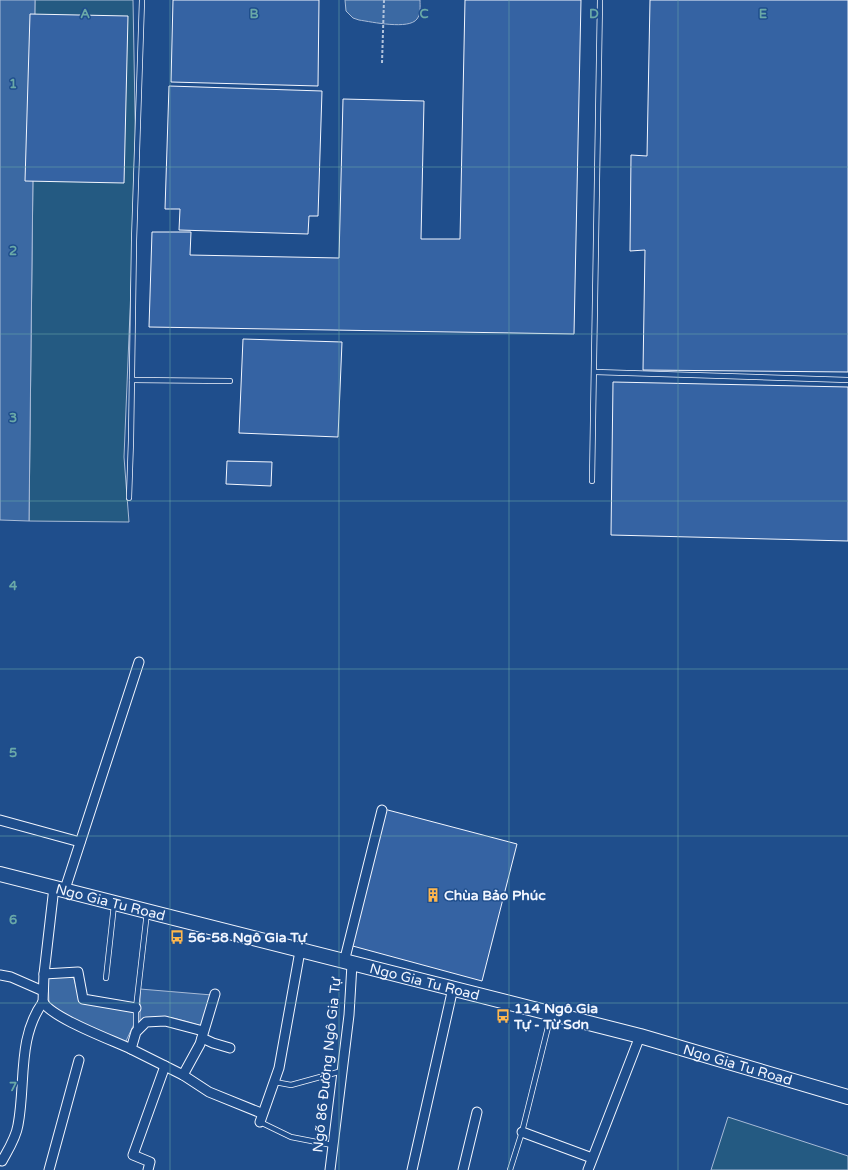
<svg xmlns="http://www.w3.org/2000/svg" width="848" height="1170" viewBox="0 0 848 1170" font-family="'Varela Round',sans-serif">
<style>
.green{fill:#245a82;stroke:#a8bbd7}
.water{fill:#3b69a3;stroke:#a8bbd7}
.building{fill:#3563a3;stroke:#f2f6ff}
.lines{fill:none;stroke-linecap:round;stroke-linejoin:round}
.service-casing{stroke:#f2f6ff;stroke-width:6}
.minor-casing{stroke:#f2f6ff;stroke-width:11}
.primary-casing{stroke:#f2f6ff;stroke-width:16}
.path{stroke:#b3c4dc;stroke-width:2;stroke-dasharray:3 2;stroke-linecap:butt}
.service{stroke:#1f4e8c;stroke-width:4.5}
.minor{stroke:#1f4e8c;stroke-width:9}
.primary{stroke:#1f4e8c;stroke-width:14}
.grid{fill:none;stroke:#6aa9a8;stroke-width:1;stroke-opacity:0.55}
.labels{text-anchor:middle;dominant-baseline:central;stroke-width:3;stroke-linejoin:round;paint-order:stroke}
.poi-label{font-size:14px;font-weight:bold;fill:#f2f6ff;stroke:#1f4e8c;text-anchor:start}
.street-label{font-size:14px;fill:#f2f6ff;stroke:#1f4e8c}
.grid-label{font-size:13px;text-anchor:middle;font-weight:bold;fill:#6aa9a8;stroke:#1f4e8c;stroke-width:3;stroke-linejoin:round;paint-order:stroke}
</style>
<rect width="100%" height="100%" fill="#1f4e8c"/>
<g class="green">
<polygon points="35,0 133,0 136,167 124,457 129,522 29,521"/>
<polygon points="728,1117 848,1156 848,1170 711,1170"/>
</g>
<g class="water">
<polygon points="0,0 35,0 29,521 0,520"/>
<path d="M345,0H420C420,6 421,14 417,19C409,30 372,22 359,20L353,18L346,11Z"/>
<polygon points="73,975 80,1002 134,1010 134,1024 126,1041 124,1042 83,1025 49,1004 48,977"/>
<path d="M140,989L212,995L202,1026C182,1021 158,1010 140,1023Z"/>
</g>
<g class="building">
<polygon points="173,0 319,0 318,86 171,82"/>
<polygon points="465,0 581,0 574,334 149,327 152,232 191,232 190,255 339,258 343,99 424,101 421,239 460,239"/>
<polygon points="650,0 848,0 848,372 643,370 645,250 630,251 631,155 647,156"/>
<polygon points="30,14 128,16 124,183 25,181"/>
<polygon points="169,86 322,91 318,216 309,216 308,234 179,230 180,209 165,209"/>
<polygon points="243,339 342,342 338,437 239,433"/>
<polygon points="613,382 848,387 848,541 611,535"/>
<polygon points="227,461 272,462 271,486 226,484"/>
<polygon points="384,809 517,844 482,981 349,945"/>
</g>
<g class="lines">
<defs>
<g id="service">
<polyline points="595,372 848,380"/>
<polyline points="132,380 230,381"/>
<polyline points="592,481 600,0"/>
<polyline points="129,498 131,440 134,241 142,0"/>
<polyline points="106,978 114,905"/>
<polyline points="136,1030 136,1008 147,912"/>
<polyline points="275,1082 291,1085 342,1071"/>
<polyline points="260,1122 291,1137 332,1145"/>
<polyline points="510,1170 522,1132 551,1015"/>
</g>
<g id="minor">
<polyline points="0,820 80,842"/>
<polyline points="65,889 139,662"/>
<polyline points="344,962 382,810"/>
<polyline points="44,974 78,972 83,999 136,1008"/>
<polyline points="0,975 11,977 43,991"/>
<polyline points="43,1002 44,974 54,887"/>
<path d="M43,1002C52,1018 112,1040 131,1049"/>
<polyline points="203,1031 165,1021 146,1022 136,1032 131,1049 183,1075 209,1092 261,1113"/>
<polyline points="202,1038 213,1043 230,1048"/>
<polyline points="183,1075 200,1044 215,994"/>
<polyline points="260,1122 279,1068 300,951"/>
<polyline points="522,1132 592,1158"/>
<path d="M2,1161C8,1150 16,1138 18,1125C26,1083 17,1038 43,1002"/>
<polyline points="49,1170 79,1060"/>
<polyline points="148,1170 150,1162 133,1155 165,1066"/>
<polyline points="330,1170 349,1015 352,964"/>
<polyline points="412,1170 453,988"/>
<polyline points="463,1170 477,1112"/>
<polyline points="588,1170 640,1036"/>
</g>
<g id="primary">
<path id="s1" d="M0,874L640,1036L848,1097"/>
</g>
</defs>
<use href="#service" class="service-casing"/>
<use href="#minor" class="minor-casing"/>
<use href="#primary" class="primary-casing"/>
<polyline class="path" points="382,63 384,0"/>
<use href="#service" class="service"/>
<use href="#minor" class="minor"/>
<use href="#primary" class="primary"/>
</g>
<path class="grid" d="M170,0V1170M339,0V1170M509,0V1170M678,0V1170M0,167H848M0,334H848M0,501H848M0,669H848M0,836H848M0,1003H848"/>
<defs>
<symbol id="building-bare" viewBox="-9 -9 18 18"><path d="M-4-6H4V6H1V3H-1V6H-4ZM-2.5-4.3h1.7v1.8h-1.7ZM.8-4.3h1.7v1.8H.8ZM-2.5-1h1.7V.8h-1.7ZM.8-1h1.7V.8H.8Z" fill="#ffb74d" stroke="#1f4e8c" stroke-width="2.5" paint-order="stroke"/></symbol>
<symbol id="bus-bare" viewBox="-9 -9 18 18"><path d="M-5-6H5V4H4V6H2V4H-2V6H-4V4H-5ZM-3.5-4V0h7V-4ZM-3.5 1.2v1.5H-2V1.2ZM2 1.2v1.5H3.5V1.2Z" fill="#ffb74d" stroke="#1f4e8c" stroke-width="2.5" paint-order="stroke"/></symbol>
</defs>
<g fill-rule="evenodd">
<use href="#building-bare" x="423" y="885" width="20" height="20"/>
<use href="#bus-bare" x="167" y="927" width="20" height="20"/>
<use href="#bus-bare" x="493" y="1006" width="20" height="20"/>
</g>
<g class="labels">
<g class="poi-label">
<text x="444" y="895">Chùa Bảo Phúc</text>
<text x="188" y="937">56-58 Ngô Gia Tự</text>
<text x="514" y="1008">114 Ngô Gia<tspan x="514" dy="16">Tự - Từ Sơn</tspan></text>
</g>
<g class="street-label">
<text stroke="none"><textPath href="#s1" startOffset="114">Ngo Gia Tu Road</textPath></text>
<text stroke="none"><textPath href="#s1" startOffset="438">Ngo Gia Tu Road</textPath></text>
<text stroke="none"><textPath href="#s1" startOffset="762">Ngo Gia Tu Road</textPath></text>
<text transform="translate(327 1065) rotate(-84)">Ngõ 86 Đường Ngô Gia Tự</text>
</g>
</g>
<g class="grid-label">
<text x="85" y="18">A</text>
<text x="254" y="18">B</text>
<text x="424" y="18">C</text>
<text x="594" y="18">D</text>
<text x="763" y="18">E</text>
<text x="13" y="88">1</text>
<text x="13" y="255">2</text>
<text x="13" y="422">3</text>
<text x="13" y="590">4</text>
<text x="13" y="757">5</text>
<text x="13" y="924">6</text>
<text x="13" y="1091">7</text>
</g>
</svg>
